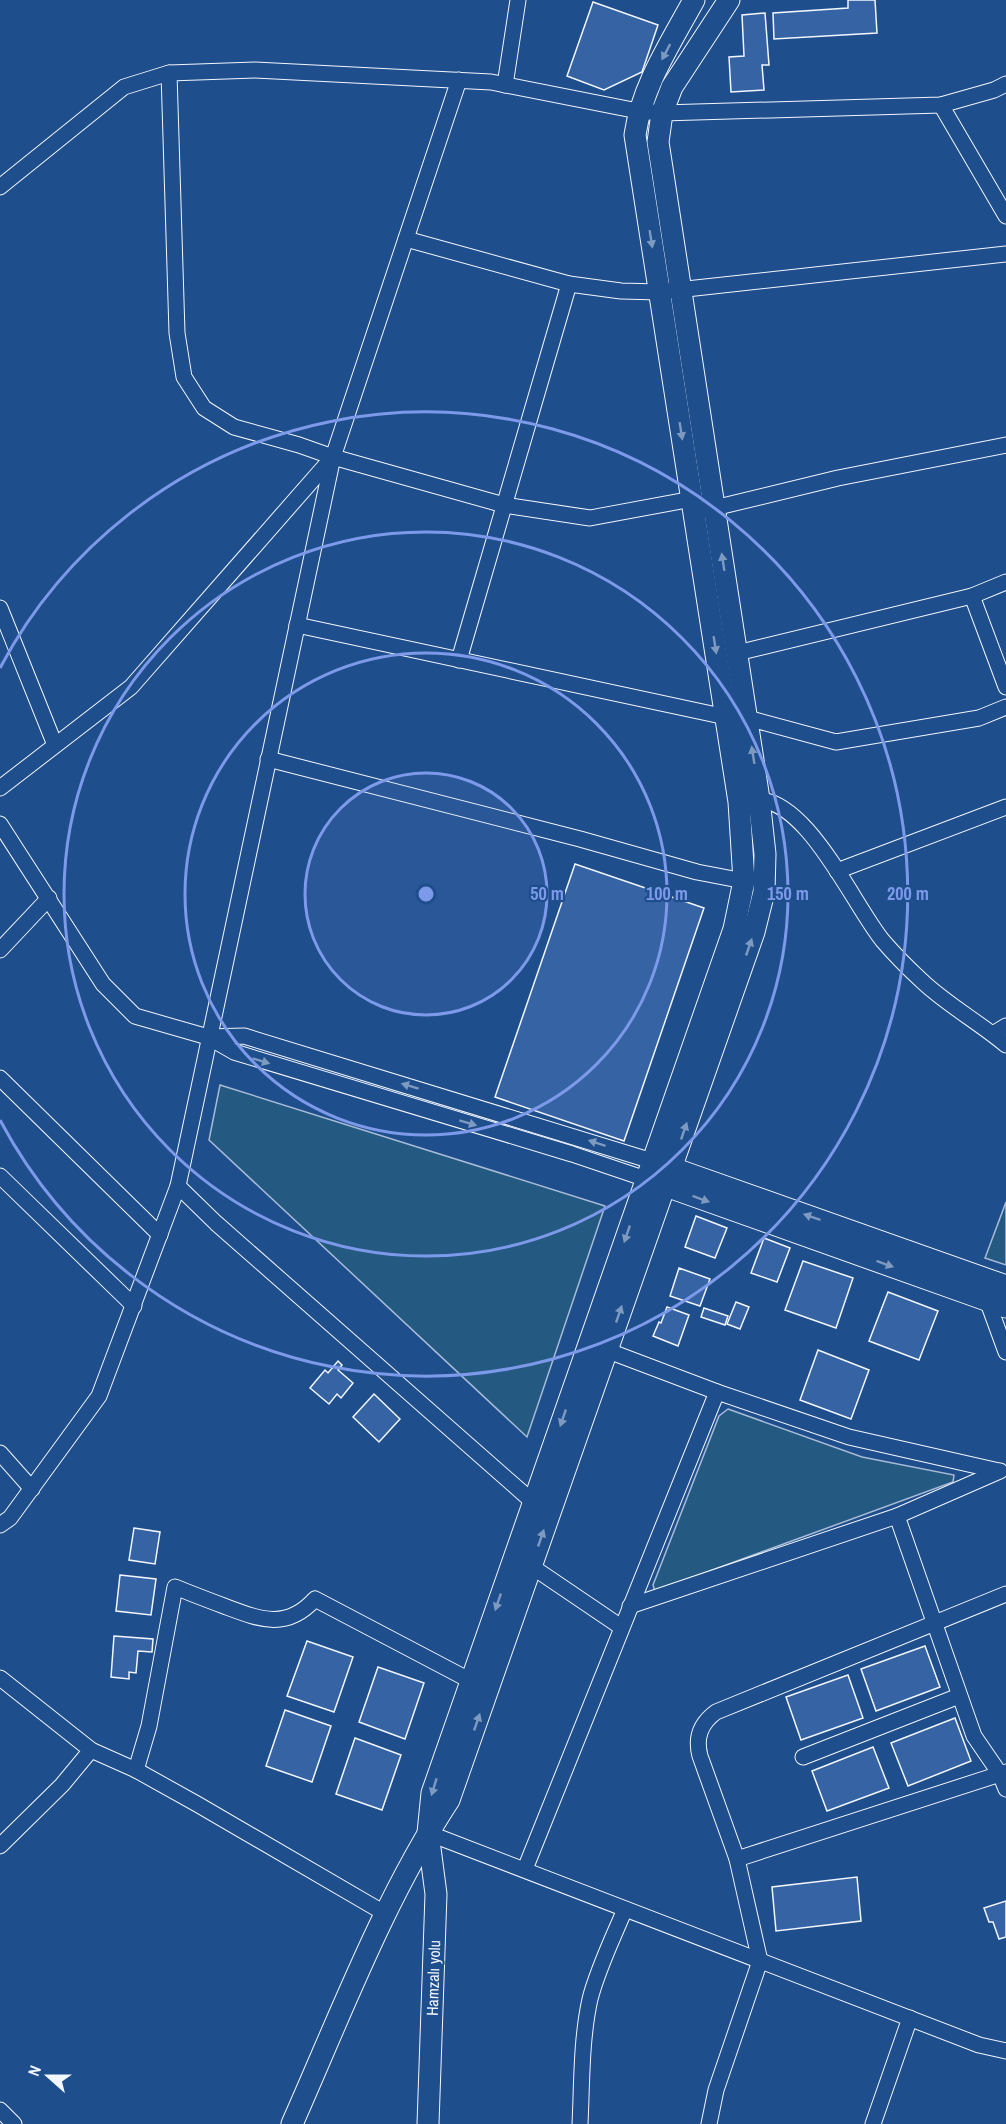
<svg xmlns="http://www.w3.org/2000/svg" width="1006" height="2124" viewBox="0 0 1006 2124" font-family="'Archivo Narrow',sans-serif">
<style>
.green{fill:#245a82;stroke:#a8bbd7;stroke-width:1.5}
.building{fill:#3563a3;stroke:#f2f6ff;stroke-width:1.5}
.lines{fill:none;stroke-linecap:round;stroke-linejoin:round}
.street-casing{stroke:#f2f6ff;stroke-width:17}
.secondary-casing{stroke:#f2f6ff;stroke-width:23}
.street{stroke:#1f4e8c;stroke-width:15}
.secondary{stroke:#1f4e8c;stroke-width:21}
.oneway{fill:#7e9ac0}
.ring{fill:none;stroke:#7d9aea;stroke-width:3}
.labels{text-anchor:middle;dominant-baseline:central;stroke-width:4.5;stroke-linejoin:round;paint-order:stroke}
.street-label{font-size:16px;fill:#f2f6ff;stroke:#1f4e8c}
.centre{fill:#7d9aea;stroke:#1f4e8c;stroke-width:3}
.ring-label{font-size:18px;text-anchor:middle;font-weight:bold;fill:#7d9aea;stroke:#1f4e8c;stroke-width:4.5;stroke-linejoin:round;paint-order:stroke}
</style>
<rect width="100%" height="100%" fill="#1f4e8c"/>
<g class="green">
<polygon points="220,1085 605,1206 527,1437 209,1140"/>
<polygon points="1006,1202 1006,1265 985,1258"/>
<polygon points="728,1409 862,1457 954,1475 953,1482 655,1591 653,1585 719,1416"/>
</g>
<g class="building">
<polygon points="848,0 875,0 877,33 774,39 773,13 848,8"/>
<polygon points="593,2 658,25 642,72 604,90 567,76"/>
<polygon points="765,13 769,65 762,65 764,90 731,92 729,57 744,56 742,15"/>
<polygon points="575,864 704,908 624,1141 495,1097"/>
<polygon points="696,1216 727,1228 715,1258 685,1247"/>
<polygon points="764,1238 790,1248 777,1282 751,1273"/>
<polygon points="803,1261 853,1278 836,1328 785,1310"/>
<polygon points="679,1268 710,1279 700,1306 670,1296"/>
<polygon points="888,1292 938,1311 919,1360 869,1341"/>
<polygon points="736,1302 749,1307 740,1329 727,1324"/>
<polygon points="667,1307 689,1315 678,1346 653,1336 659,1322 661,1323"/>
<polygon points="704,1308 728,1316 725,1325 701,1317"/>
<polygon points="818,1350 869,1370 851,1419 800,1400"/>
<polygon points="338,1361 342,1365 338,1370 353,1383 341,1398 337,1394 329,1404 310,1388 325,1370 328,1373"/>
<polygon points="374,1394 400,1419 379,1442 353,1417"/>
<polygon points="134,1528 160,1532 155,1564 129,1560"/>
<polygon points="120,1575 156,1579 151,1615 116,1611"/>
<polygon points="114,1636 153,1639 152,1652 138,1651 136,1673 129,1672 129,1679 111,1677"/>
<polygon points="307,1641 353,1657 334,1712 287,1696"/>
<polygon points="925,1646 940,1687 876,1711 861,1669"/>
<polygon points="378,1667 424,1683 405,1739 359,1722"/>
<polygon points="848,1675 863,1718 801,1740 786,1697"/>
<polygon points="285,1710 331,1726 312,1782 266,1766"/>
<polygon points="955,1718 971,1761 908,1786 891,1743"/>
<polygon points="355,1738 401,1755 382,1810 336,1794"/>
<polygon points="873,1747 889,1788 827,1811 812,1771"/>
<polygon points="857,1877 861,1921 776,1931 772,1887"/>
<polygon points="1006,1901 1006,1937 999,1939 993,1922 989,1922 984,1908"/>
</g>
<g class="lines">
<defs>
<g id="street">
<polyline points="169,73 177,333 184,377 204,408 234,427 299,445 333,457 504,505 590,518 692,499"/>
<polyline points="505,85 518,0"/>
<polyline points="941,105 1006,216"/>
<polyline points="0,187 124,87 169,73 255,70 491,82 638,111 662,113 941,105 994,90 1006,84"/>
<polyline points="406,239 569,284 621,291 659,292 1006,254"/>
<polyline points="706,510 838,478 1006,445"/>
<polyline points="972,596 1006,687"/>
<polyline points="0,608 55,745"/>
<polyline points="297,625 726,717 747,718 836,742 979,718 1006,707"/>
<polyline points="737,653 972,596 1006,582"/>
<polyline points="459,660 569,284"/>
<polyline points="268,759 580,839 697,872 744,881"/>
<polyline points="0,788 131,687 331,459"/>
<path d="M751,800C805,792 853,905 883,941C895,955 909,969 922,981C946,1004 980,1023 1006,1045"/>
<polyline points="0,824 103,984 135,1016 208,1037 234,1052 572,1154 646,1179"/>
<polyline points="837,871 1006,807"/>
<polyline points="0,950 49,898"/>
<polyline points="993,1034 1006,1026"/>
<polyline points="208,1037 244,1036 652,1161"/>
<polyline points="0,1078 160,1235"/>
<polyline points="0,1176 134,1306"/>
<polyline points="178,1186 216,1223 533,1502 540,1504"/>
<polyline points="986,1293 987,1300 1006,1352"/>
<polyline points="598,1347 717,1392 849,1437 999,1471"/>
<polyline points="0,1453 32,1489"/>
<polyline points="897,1516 974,1736 1000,1774 1006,1789"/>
<polyline points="0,1525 10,1518 99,1396 178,1186 333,457 459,80"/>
<polyline points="531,1566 621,1627"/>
<polyline points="630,1606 897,1516 1000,1471"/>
<polyline points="0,1678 91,1750 136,1770 197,1804 386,1914"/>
<polyline points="803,1757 959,1696"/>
<path d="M136,1770L149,1726L175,1587C192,1594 208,1600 224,1606C259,1619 286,1631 315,1599L471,1681"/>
<polyline points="428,1833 979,2045 1006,2051"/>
<polyline points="0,1846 62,1785 91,1750"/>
<polyline points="737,1859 1006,1772"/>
<polyline points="525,1869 717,1392"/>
<polyline points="0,2110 14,2124"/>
<path d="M580,2124C582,2083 581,2040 590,1999C598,1968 613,1938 625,1909"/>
<path d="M709,2124L716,2090L760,1961L737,1859L700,1756C695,1737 701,1723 716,1712L1006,1594"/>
<polyline points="873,2124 910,2018"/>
</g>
<g id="secondary">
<polyline points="658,1163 1006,1286"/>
<polyline points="652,1181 1006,1307"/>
<path d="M292,2124C340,2016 384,1899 449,1800L754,932L764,892L765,854L759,799L658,142L662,113L672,87L729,0"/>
<path d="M428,2124L436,1894L428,1833L432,1793L734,929L744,881L739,802L635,135C642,86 670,44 694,0"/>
</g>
</defs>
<use href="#street" class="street-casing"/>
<use href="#secondary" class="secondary-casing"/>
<use href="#street" class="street"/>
<use href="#secondary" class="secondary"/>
</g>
<defs><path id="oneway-solid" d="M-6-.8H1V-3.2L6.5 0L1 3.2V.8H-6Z" transform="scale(1.5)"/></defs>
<g class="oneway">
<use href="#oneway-solid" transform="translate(666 52) rotate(118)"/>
<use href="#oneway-solid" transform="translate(651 239) rotate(81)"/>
<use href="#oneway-solid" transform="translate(681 431) rotate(81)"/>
<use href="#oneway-solid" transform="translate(723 562) rotate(-99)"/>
<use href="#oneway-solid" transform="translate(715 645) rotate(81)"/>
<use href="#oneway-solid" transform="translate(753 755) rotate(-99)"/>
<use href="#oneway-solid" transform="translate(749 947) rotate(-71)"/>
<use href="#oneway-solid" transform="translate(261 1061) rotate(17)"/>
<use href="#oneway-solid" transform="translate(410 1086) rotate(-163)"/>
<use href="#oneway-solid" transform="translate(468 1123) rotate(17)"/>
<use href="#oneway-solid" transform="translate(684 1131) rotate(-71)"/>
<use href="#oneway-solid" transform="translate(597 1143) rotate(-162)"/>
<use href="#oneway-solid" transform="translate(701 1199) rotate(20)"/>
<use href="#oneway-solid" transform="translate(812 1217) rotate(-161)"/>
<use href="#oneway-solid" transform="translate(627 1234) rotate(109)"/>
<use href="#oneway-solid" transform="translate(885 1264) rotate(20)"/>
<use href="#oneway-solid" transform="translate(619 1314) rotate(-71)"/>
<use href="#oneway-solid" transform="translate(563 1418) rotate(109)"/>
<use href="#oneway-solid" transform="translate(541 1538) rotate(-71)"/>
<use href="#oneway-solid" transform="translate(498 1602) rotate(109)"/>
<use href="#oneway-solid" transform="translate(477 1722) rotate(-71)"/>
<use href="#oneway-solid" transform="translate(434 1787) rotate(107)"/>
</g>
<circle cx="426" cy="894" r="121" fill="#7d9aea" fill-opacity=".12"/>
<g class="ring">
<circle cx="426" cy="894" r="121"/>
<circle cx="426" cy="894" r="241"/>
<circle cx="426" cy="894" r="362"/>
<path d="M0 668A482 482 0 1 1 0 1120"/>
</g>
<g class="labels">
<g class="street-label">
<text transform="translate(433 1978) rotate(-88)">Hamzalı yolu</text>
</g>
</g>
<circle cx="426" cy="894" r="9" class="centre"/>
<g class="ring-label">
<text x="547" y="900">50 m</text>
<text x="667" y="900">100 m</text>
<text x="788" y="900">150 m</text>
<text x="908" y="900">200 m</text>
</g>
<g transform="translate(48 2076) rotate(291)" stroke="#1f4e8c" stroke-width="4.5" paint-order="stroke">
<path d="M0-4.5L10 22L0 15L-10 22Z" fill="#f2f6ff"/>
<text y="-9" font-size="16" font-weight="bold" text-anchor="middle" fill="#f2f6ff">N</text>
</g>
</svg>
